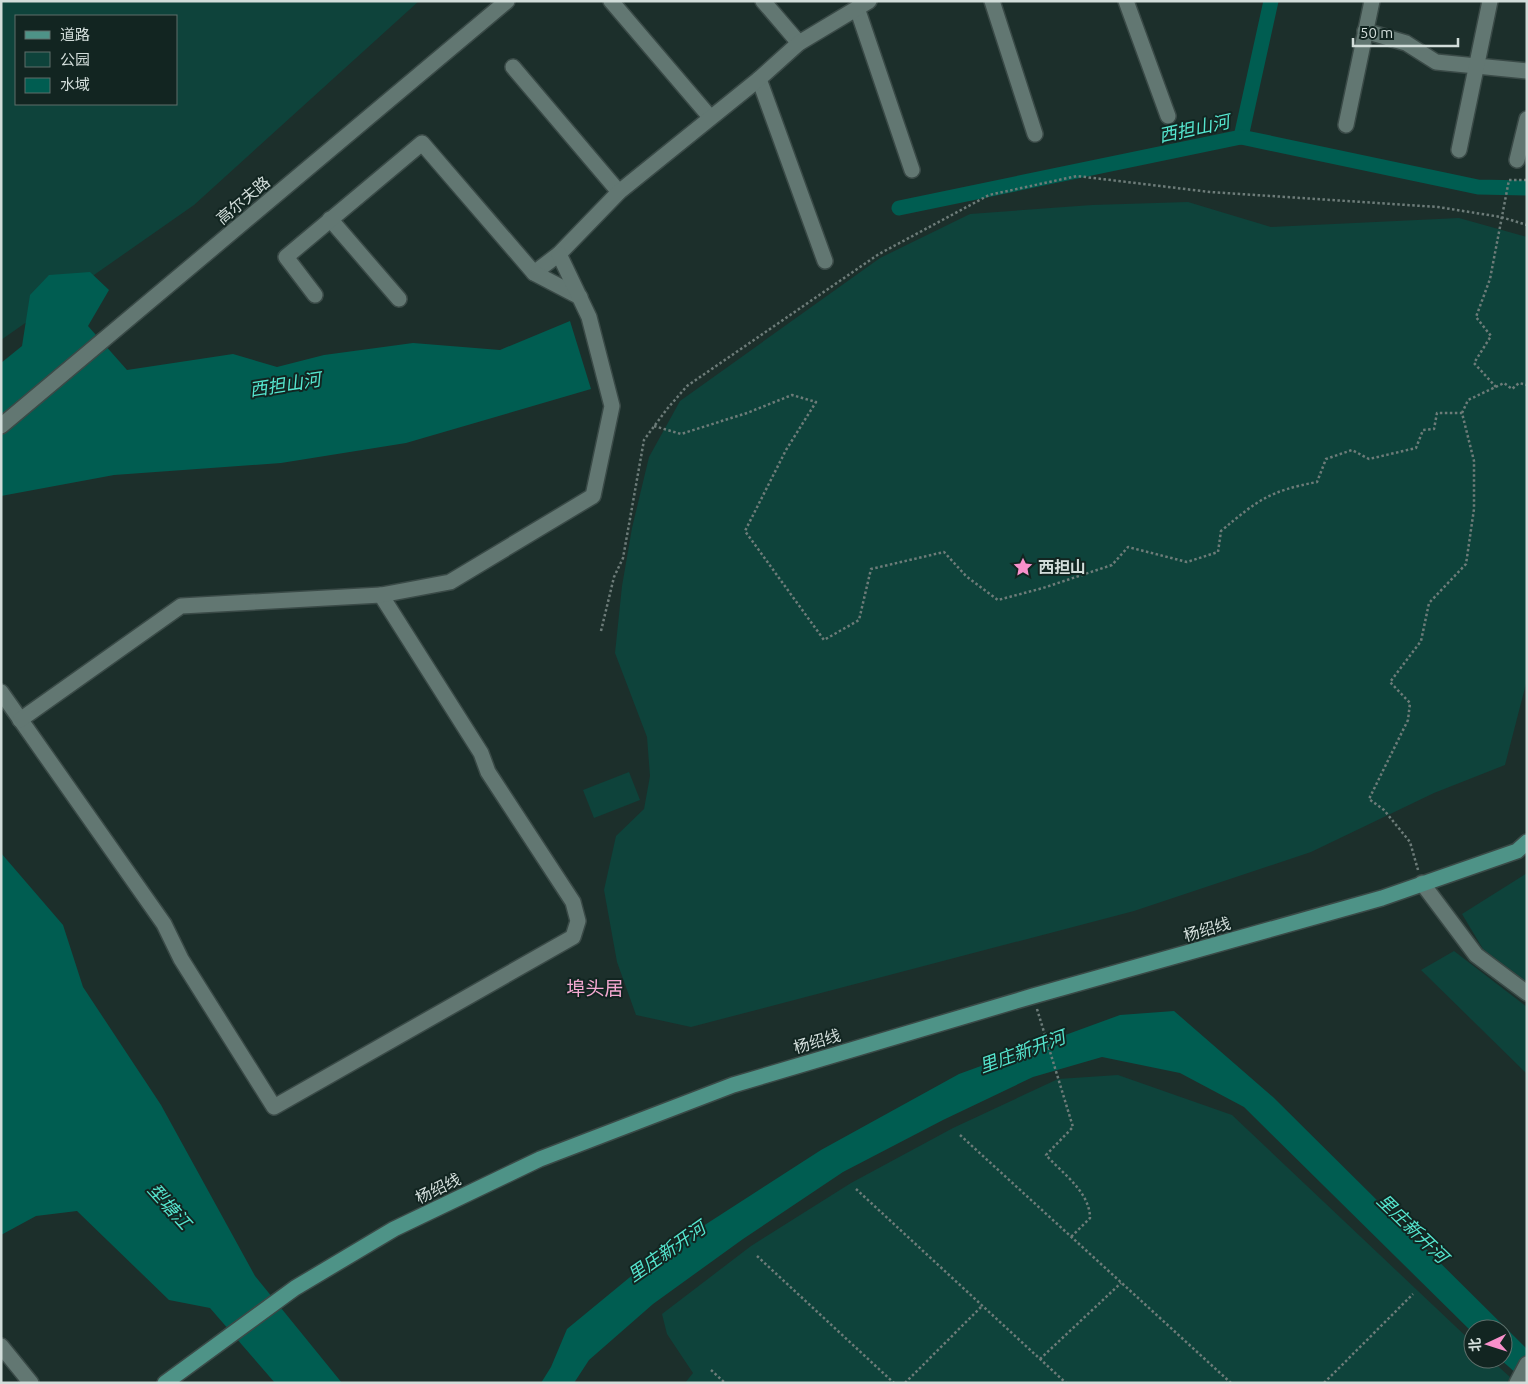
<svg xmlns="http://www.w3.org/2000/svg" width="1528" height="1384" viewBox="0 0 1528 1384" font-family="Ubuntu,'Noto Sans SC',sans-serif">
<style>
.green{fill:#0e433b;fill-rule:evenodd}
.water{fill:#005d51}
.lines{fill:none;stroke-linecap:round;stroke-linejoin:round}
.canal{stroke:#005d51;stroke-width:15}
.minor-casing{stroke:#3a4a47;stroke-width:18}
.major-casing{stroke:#3a4a47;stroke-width:18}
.path{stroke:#6d7c79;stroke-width:2.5;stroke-dasharray:2.5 2.5;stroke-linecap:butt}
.minor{stroke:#627772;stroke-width:15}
.major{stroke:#4e9387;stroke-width:15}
.labels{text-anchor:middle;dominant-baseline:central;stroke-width:4;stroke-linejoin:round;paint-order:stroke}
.street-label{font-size:16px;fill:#d2ddda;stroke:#122521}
.poi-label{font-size:16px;font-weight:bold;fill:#d2ddda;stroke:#122521;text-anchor:start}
.water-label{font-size:18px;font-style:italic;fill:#55e6cf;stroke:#122521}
.quarter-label{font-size:19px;fill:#f3a9d1;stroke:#122521}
</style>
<rect width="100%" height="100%" fill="#1c2f2b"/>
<g class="green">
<path d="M1,1H419L194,205L1,340ZM16,16H176V104H16Z"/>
<polygon points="1188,202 1271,227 1459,218 1527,237 1527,680 1505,765 1434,793 1311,852 1134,911 691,1027 636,1015 617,962 604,890 616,836 644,809 650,776 647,737 615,653 622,586 632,528 649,457 680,401 880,258 970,214 1092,205"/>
<polygon points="629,772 640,800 594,818 583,790"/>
<polygon points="1527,873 1527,982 1483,949 1462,914"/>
<polygon points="1454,951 1527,1007 1527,1074 1421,970"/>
<polygon points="1118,1075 1232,1115 1473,1343 1473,1359 1490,1359 1510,1377 1507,1383 685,1383 693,1373 667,1334 662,1314 751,1246 851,1183 953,1128 1058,1079"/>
</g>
<g class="water">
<polygon points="90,272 109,290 88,326 127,370 233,354 277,367 324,355 413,343 500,350 570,321 591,389 406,443 281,463 114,475 1,496 1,363 22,346 30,295 49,275"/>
<polygon points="1,853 63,925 83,987 161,1105 255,1276 342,1383 275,1383 210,1308 169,1300 77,1211 36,1216 1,1235"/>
<polygon points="1174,1011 1273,1097 1527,1349 1527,1383 1500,1359 1503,1359 1503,1329 1473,1329 1473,1333 1244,1107 1180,1073 1102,1057 1033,1077 943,1120 843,1172 743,1239 653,1304 589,1360 574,1383 541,1383 551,1367 567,1329 652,1259 821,1150 959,1074 1120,1015"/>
</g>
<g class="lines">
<g class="canal">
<polyline points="1241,137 1271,1"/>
<polyline points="899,208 1241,137 1478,187 1527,188"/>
</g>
<defs>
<g id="minor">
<polyline points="611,1 710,117"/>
<polyline points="763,1 799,43"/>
<polyline points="992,1 1035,134"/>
<polyline points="1126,1 1168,116"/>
<polyline points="857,8 912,170"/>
<polyline points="1365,31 1406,43 1436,62 1527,71"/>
<polyline points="513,67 619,192"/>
<polyline points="759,79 825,261"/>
<polyline points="1346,125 1372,1"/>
<polyline points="1459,150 1490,1"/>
<polyline points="1517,160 1527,119"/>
<polyline points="330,219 399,299"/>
<polyline points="534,273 559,254 619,192 759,79 799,43 869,1"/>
<polyline points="315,295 286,257 422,143 534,273 580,297"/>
<polyline points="1,426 507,1"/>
<polyline points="1,692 164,924 181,959 274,1107 573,937 578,921 573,902 488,772 481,753 381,595"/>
<polyline points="20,720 181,606 381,595 450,582 593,496 612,406 589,317 559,254"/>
<polyline points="1422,883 1476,955 1527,993"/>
<polyline points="1,1346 31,1383"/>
<polyline points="1517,1383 1527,1364"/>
</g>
<polyline id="major" points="165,1383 295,1288 394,1229 540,1159 733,1085 1033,996 1382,898 1517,851 1527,842"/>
</defs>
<use href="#minor" class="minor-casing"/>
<use href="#major" class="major-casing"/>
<g class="path">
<polyline points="1496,387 1474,363 1491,336 1476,317 1490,279 1509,180 1527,180"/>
<polyline points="1462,413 1468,400 1504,383 1512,389 1519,383 1527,385"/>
<path d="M654,426L681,434L747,413L792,395L816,402L786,450L745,531L824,640L859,620L871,569L944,552L966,576L998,600L1043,588L1112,565L1128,547L1187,562L1218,552L1221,531C1258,500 1269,491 1317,482L1326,459L1352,450L1369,459L1416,448L1423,430L1434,429L1437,413H1462L1474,461V509L1466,564L1429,603L1421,641L1390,682L1410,703L1408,720L1369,799L1384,810L1410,842L1418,870"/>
<polyline points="601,631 614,577 623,558 644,440 667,409 687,386 879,254 989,195 1077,176 1210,192 1438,207 1501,217 1527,225"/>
<path d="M1037,1009L1073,1127L1046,1155C1062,1173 1090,1192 1090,1218L1071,1237"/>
<polyline points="960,1135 1231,1383"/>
<polyline points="856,1189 1066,1383"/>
<polyline points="757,1256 894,1383"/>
<polyline points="1040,1359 1121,1283"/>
<polyline points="711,1370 725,1383"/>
<polyline points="905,1383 981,1307"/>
<polyline points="1324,1383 1413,1294"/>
</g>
<use href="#minor" class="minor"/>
<use href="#major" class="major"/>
</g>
<defs>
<symbol id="sight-bare" viewBox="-9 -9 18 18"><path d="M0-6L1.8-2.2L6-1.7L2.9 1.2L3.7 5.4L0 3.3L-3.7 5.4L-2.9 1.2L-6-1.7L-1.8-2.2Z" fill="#f890cb" stroke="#122521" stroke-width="2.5" paint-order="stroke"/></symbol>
</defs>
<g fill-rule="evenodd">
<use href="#sight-bare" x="1009" y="553" width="28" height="28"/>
</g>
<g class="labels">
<g class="street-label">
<text transform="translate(243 200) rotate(-40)">高尔夫路</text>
<text transform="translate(1207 929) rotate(-16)">杨绍线</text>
<text transform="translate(817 1041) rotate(-16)">杨绍线</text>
<text transform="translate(438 1188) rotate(-26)">杨绍线</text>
</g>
<g class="poi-label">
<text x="1038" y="567">西担山</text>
</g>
<g class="water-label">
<text transform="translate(1194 128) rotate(-12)">西担山河</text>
<text transform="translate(285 384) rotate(-9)">西担山河</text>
<text transform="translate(1022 1051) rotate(-20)">里庄新开河</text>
<text transform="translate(170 1206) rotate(48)">型塘江</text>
<text transform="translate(1413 1228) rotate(44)">里庄新开河</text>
<text transform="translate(666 1251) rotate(-35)">里庄新开河</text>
</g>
<g class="quarter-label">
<text x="595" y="988">埠头居</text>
</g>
</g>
<rect width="1528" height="1384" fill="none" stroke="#d2ddda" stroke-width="5"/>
<rect x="15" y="15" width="162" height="90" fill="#122521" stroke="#5f6f6b"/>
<rect x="25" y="31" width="25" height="8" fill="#4e9387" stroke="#5f6f6b"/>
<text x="60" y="40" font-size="15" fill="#d2ddda">道路</text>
<rect x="25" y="52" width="25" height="15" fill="#0e433b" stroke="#5f6f6b"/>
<text x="60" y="65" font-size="15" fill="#d2ddda">公园</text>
<rect x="25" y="78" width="25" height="15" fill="#005d51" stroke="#5f6f6b"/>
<text x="60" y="90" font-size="15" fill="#d2ddda">水域</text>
<g transform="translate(1488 1344) rotate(266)"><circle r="24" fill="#122521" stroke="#5f6f6b"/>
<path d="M0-4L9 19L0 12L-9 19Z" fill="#f890cb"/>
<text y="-8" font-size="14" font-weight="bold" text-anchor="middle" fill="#d2ddda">北</text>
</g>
<path d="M1353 38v8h105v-8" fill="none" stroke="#d2ddda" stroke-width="2.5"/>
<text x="1360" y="38" font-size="15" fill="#d2ddda" stroke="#122521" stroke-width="4" paint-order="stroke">50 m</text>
</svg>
